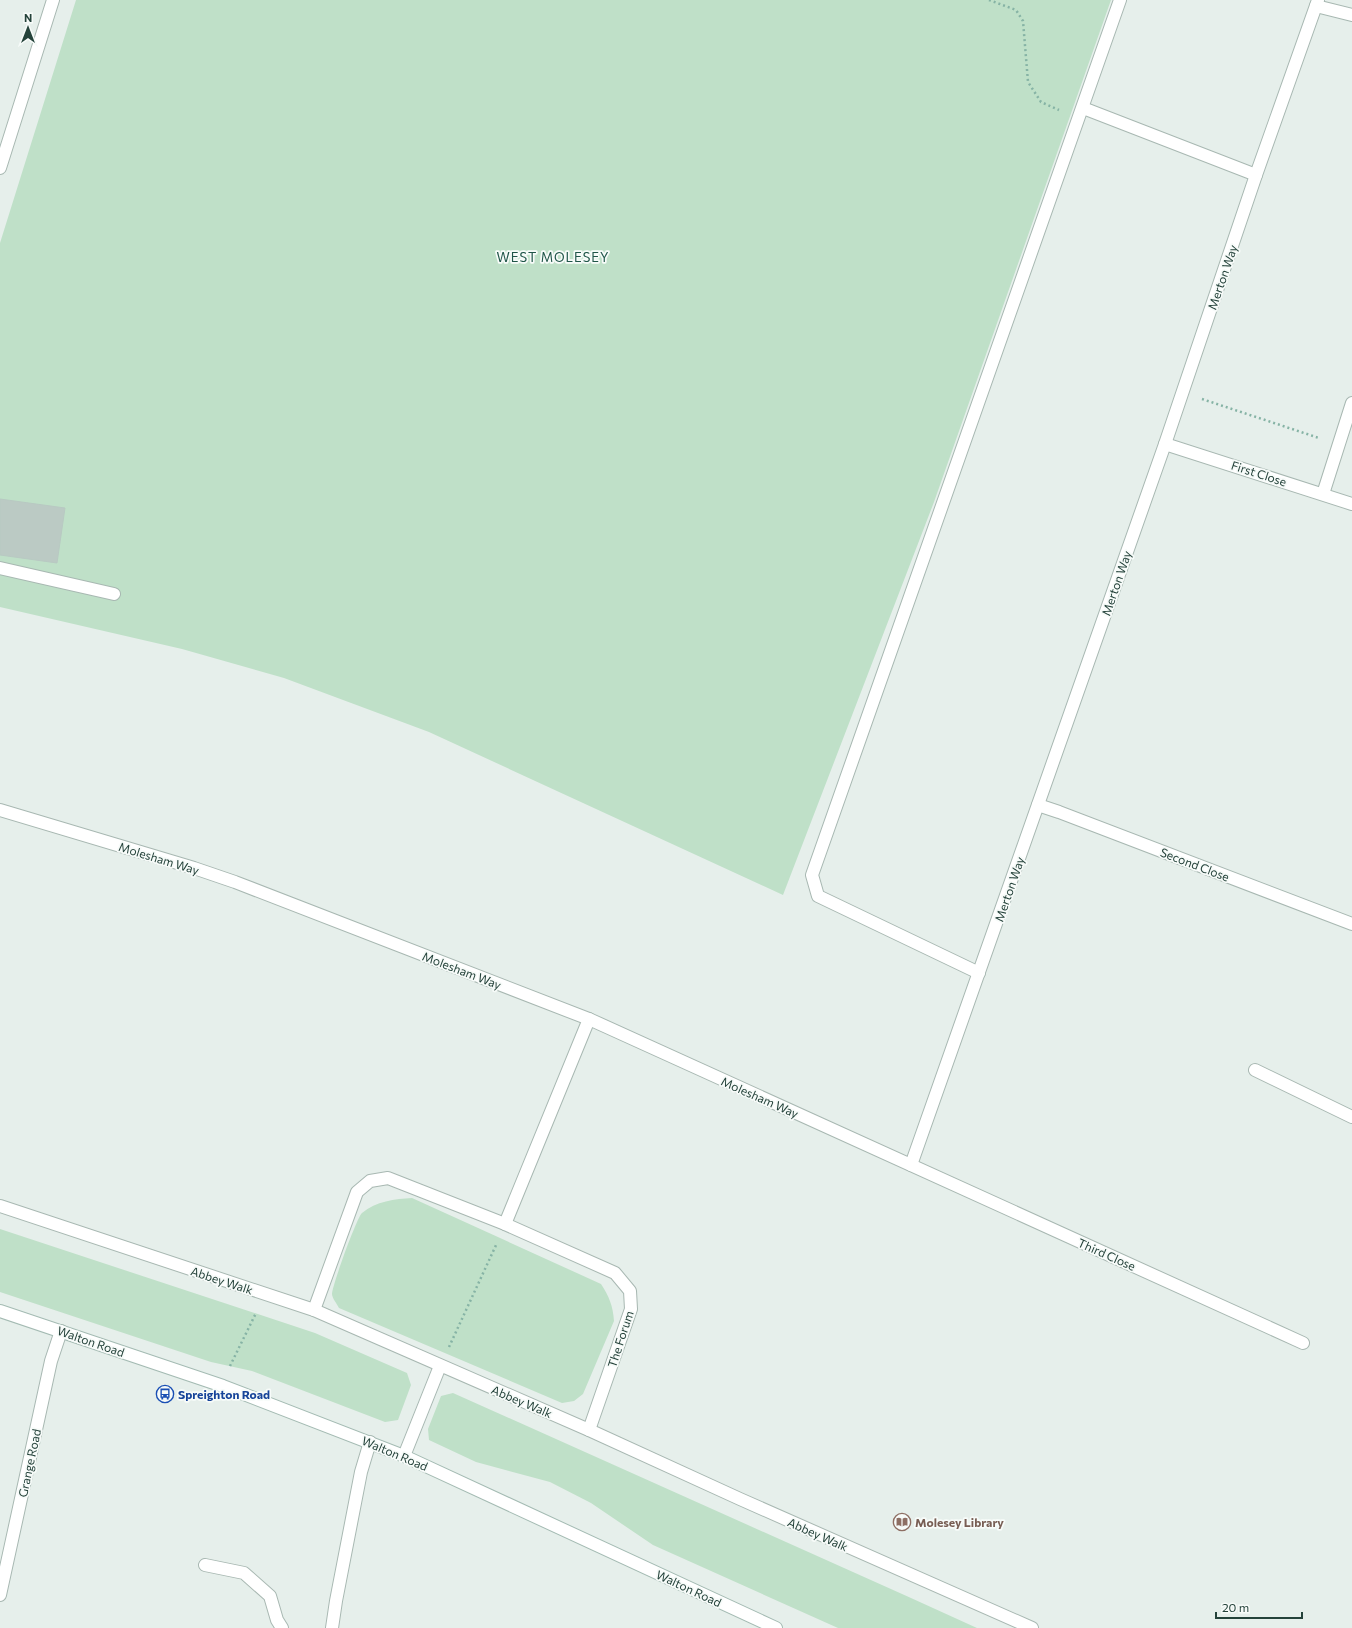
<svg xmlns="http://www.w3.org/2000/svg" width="1352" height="1628" viewBox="0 0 1352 1628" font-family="Commissioner,sans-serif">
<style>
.green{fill:#bfe0c8}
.building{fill:#bbcac4;stroke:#b8c9c2}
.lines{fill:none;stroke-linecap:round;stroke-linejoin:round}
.lane-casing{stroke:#a8b8b2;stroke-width:14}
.street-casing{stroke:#a8b8b2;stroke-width:14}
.secondary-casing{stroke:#a4bbb3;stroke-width:14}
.path{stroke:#86b3a5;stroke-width:2.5;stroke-dasharray:2 3;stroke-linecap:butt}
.lane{stroke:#fff;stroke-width:12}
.street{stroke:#fff;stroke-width:12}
.secondary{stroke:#fff;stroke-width:12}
.labels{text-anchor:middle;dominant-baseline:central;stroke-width:3.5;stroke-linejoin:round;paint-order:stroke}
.street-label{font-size:12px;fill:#24423a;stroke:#f7fbf9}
.transit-label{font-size:12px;font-weight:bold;fill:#164399;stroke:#f7fbf9;text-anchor:start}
.education-label{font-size:12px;font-weight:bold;fill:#785e54;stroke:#f7fbf9;text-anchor:start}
.neighbourhood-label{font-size:13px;letter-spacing:1px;fill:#1f5548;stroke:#f7fbf9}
</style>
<rect width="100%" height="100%" fill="#e6efeb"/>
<g class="green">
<polygon points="76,0 1111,0 934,502 783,895 429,732 284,678 182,649 0,607 0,243"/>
<path d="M412,1198L601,1284C609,1296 613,1306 614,1321L583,1394L574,1401L562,1403L339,1308C337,1304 332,1298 332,1294C332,1286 357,1217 362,1213C376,1201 395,1199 412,1198Z"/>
<polygon points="0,1229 315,1333 407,1373 411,1385 398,1420 385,1422 252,1371 211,1362 0,1292"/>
<polygon points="453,1393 911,1598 977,1628 838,1628 653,1545 591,1503 550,1482 476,1462 429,1440 428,1429 441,1396"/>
</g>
<polygon class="building" points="0,499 65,508 57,563 0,555"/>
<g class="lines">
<defs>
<g id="lane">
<polyline points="1083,108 1256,175"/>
<polyline points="0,168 53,0"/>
<polyline points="1323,494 1352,403"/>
<polyline points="0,568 114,594"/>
<polyline points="979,973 818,896 812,875 1120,0"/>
<polyline points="1255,1070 1352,1117"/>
<polyline points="205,1565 244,1573 270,1596 277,1620 282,1628"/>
</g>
<g id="street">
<polyline points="1316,6 1352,15"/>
<polyline points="1165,444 1352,504"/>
<polyline points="1038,805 1059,812 1352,924"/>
<polyline points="0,810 194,868 235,882 589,1019 1303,1343"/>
<polyline points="911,1165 1165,444 1256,175 1318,0"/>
<polyline points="0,1206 314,1310 589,1430 740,1499 1032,1628"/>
<polyline points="505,1224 589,1019"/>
<polyline points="314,1310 357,1192 370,1181 388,1178 505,1224 615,1273 630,1291 631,1309 589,1430"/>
<polyline points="404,1456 440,1366"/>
<polyline points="0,1595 51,1361 61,1331"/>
<polyline points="332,1628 336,1601 361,1472 370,1442"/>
</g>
<polyline id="secondary" points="0,1311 223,1386 404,1456 776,1628"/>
</defs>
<use href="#lane" class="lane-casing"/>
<use href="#street" class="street-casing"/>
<use href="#secondary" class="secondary-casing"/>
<g class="path">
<polyline points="989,0 1016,10 1023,21 1028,82 1041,102 1059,110"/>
<polyline points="1202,399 1319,438"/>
<polyline points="449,1347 497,1243"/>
<polyline points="230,1366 256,1313"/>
</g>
<use href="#lane" class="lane"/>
<use href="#street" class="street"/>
<use href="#secondary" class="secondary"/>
</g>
<defs>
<symbol id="bus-ring" viewBox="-11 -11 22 22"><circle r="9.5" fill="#f7fbf9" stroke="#1a4fb4" stroke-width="1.5"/><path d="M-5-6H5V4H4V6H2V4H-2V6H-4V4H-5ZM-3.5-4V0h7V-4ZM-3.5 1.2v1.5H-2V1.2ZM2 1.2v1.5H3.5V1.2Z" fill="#1a4fb4"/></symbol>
<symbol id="library-ring" viewBox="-11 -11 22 22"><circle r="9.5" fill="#f7fbf9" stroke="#8d6e63" stroke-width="1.5"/><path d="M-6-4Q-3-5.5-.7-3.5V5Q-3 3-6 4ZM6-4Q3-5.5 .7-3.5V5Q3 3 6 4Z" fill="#8d6e63"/></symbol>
</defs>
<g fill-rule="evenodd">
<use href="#bus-ring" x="155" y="1384" width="20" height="20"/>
<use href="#library-ring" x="892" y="1512" width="20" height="20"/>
</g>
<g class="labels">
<g class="street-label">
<text transform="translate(1222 277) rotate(-71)">Merton Way</text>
<text transform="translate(1259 473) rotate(18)">First Close</text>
<text transform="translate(1116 583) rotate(-71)">Merton Way</text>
<text transform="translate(159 858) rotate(17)">Molesham Way</text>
<text transform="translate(1195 864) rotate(21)">Second Close</text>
<text transform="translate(1009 889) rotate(-71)">Merton Way</text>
<text transform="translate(462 970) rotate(21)">Molesham Way</text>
<text transform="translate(760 1097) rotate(24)">Molesham Way</text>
<text transform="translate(1107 1254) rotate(24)">Third Close</text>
<text transform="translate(222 1280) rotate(18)">Abbey Walk</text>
<text transform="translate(620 1339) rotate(-72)">The Forum</text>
<text transform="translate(91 1341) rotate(19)">Walton Road</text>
<text transform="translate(522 1401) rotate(23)">Abbey Walk</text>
<text transform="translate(395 1453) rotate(23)">Walton Road</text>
<text transform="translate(29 1463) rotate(-78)">Grange Road</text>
<text transform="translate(818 1534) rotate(24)">Abbey Walk</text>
<text transform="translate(689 1588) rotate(25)">Walton Road</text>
</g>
<g class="transit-label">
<text x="178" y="1394">Spreighton Road</text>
</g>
<g class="education-label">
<text x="915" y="1522">Molesey Library</text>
</g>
<g class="neighbourhood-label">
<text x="553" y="257">WEST MOLESEY</text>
</g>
</g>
<g transform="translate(28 28)" stroke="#f7fbf9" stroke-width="3" paint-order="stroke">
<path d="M0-3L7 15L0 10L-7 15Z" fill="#24423a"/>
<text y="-6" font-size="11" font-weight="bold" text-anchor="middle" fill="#24423a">N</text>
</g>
<path d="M1216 1612v6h86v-6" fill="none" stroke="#24423a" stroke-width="2"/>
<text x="1222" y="1612" font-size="12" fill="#24423a" stroke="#f7fbf9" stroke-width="3" paint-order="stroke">20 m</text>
</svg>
